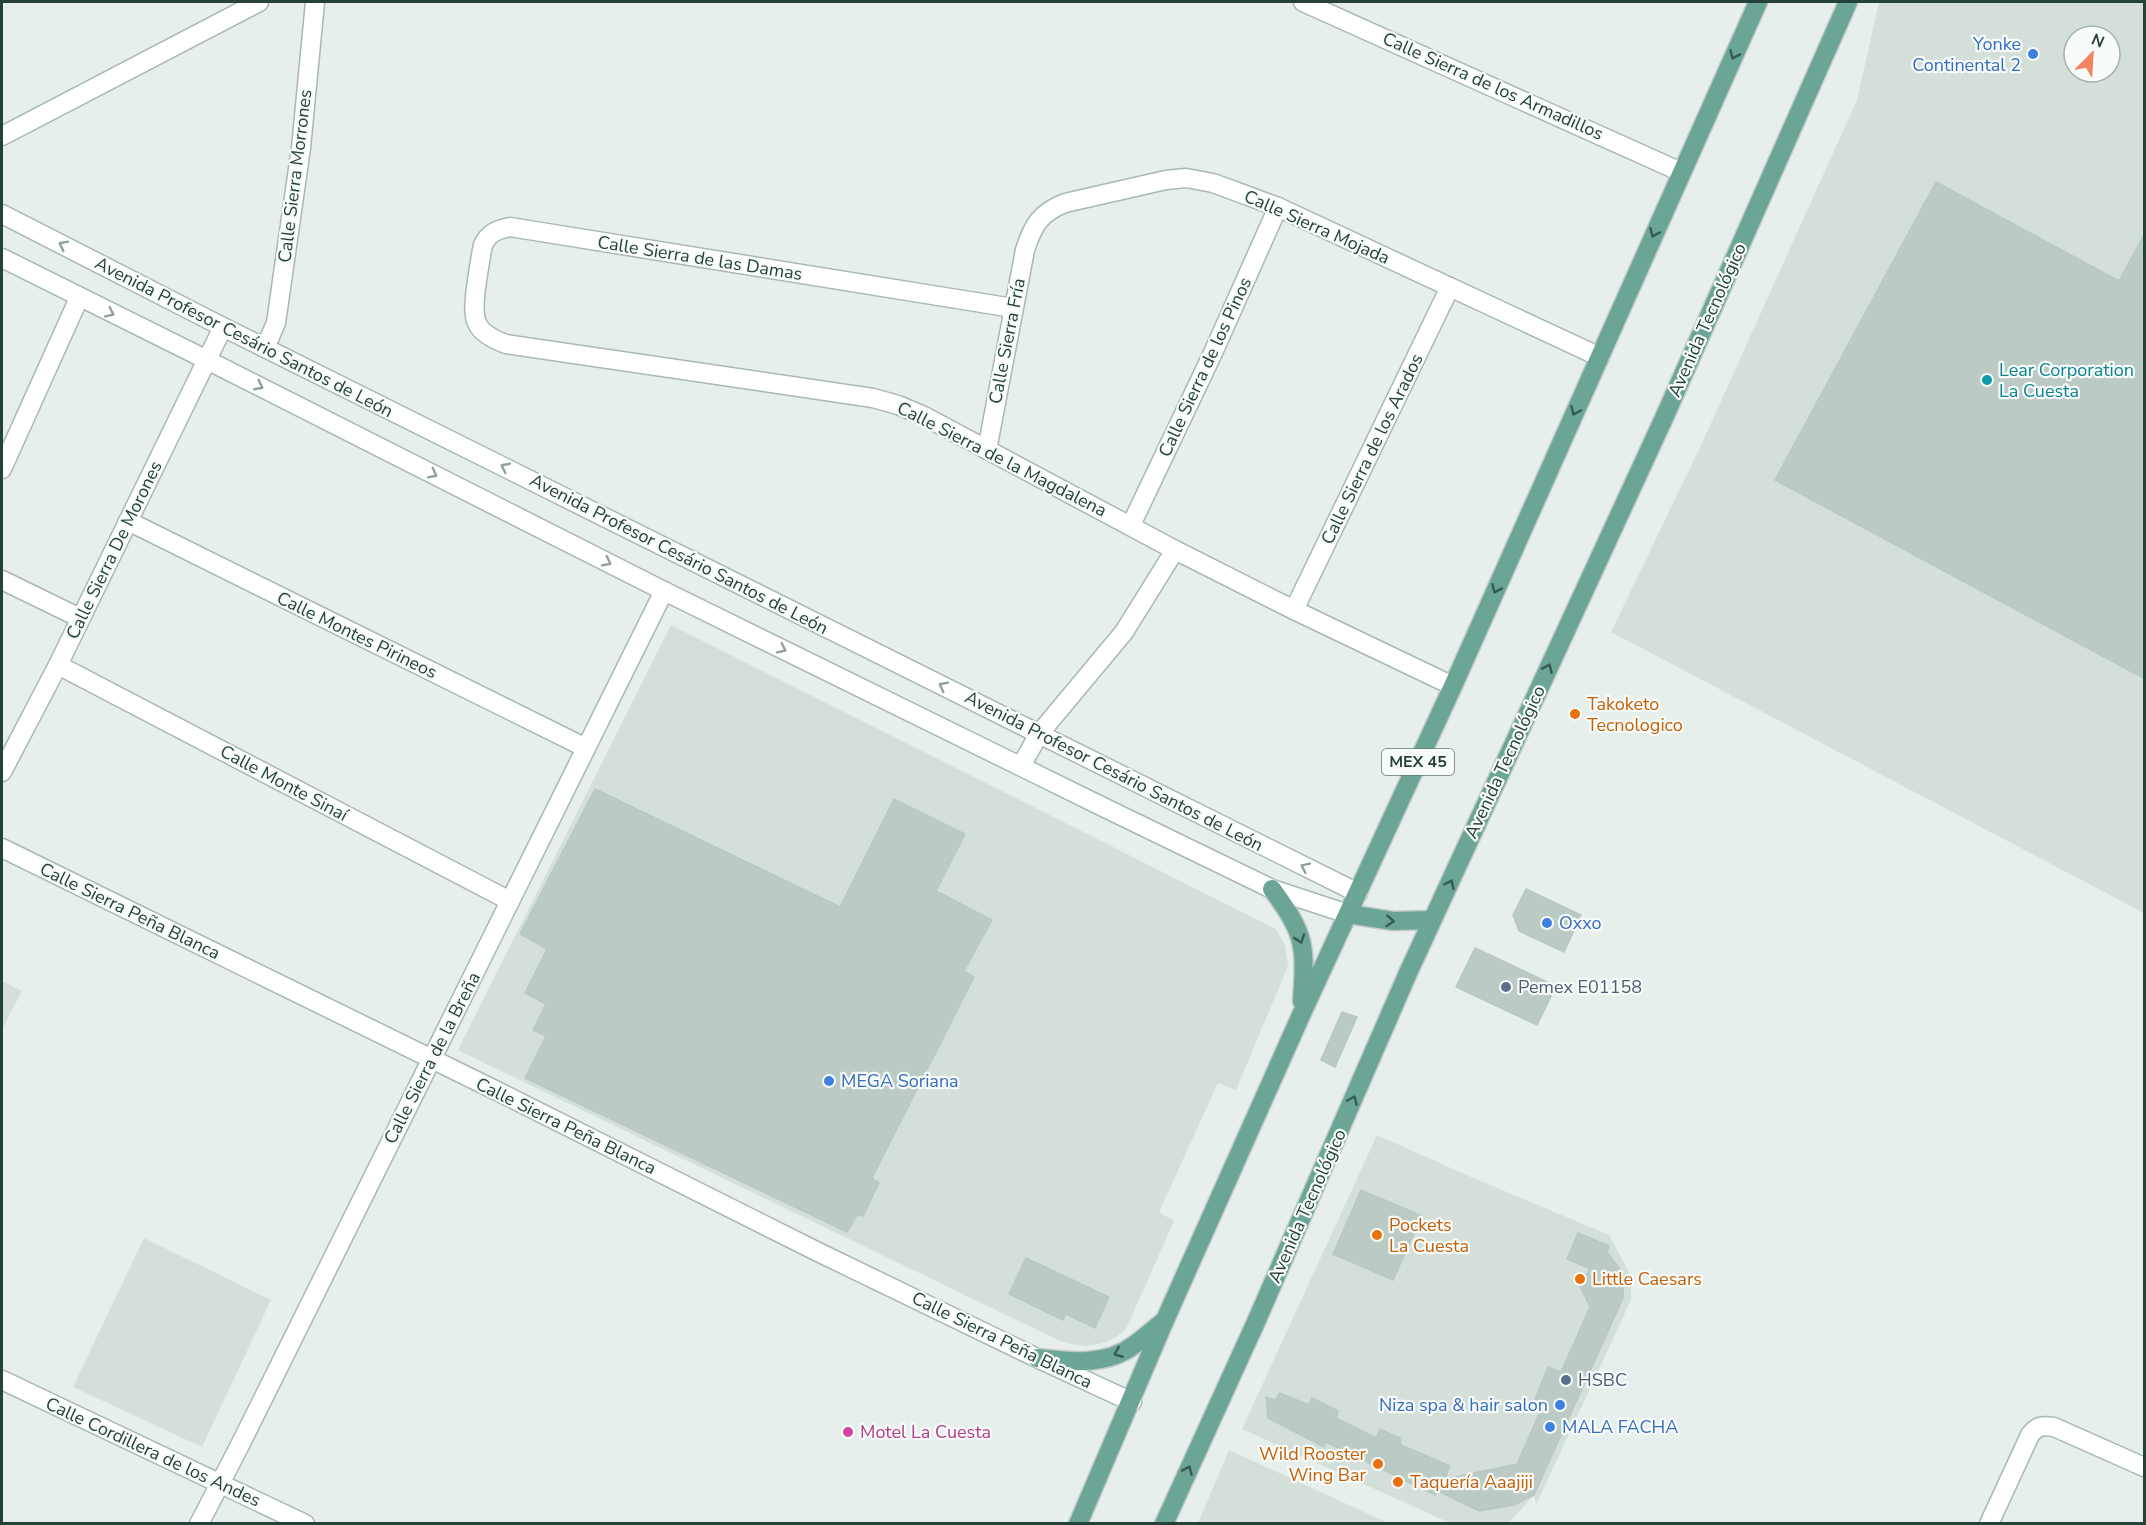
<svg xmlns="http://www.w3.org/2000/svg" width="2146" height="1525" viewBox="0 0 2146 1525" font-family="'Nunito Sans',sans-serif">
<style>
.built{fill:#d4dfda;fill-rule:evenodd}
.building{fill:#bbcac4;stroke:#b8c9c2;stroke-width:1.5}
.lines{fill:none;stroke-linecap:round;stroke-linejoin:round}
.minor-casing{stroke:#a8b8b2;stroke-width:21}
.major-casing{stroke:#c2cac8;stroke-width:21}
.minor{stroke:#fff;stroke-width:18}
.major{stroke:#6aa596;stroke-width:18}
.oneway{stroke:#365b51}
.oneway2{stroke:#92a09c}
.shop-dot{fill:#3f7fe0;stroke:#f7fbf9;stroke-width:2}
.culture-dot{fill:#0f9aa8;stroke:#f7fbf9;stroke-width:2}
.food-dot{fill:#e8710a;stroke:#f7fbf9;stroke-width:2}
.service-dot{fill:#5c6f8a;stroke:#f7fbf9;stroke-width:2}
.hotel-dot{fill:#d1479c;stroke:#f7fbf9;stroke-width:2}
.labels{text-anchor:middle;dominant-baseline:central;stroke-width:4.5;stroke-linejoin:round;paint-order:stroke}
.shield{fill:#f7fbf9;stroke:#637a73;stroke-width:1.5}
.shield-label{font-size:16px;font-weight:bold;fill:#24423a}
.shop-label{font-size:18px;fill:#366cbe;stroke:#f7fbf9;text-anchor:start}
.street-label{font-size:18px;fill:#24423a;stroke:#f7fbf9}
.culture-label{font-size:18px;fill:#0d838f;stroke:#f7fbf9;text-anchor:start}
.food-label{font-size:18px;fill:#c56008;stroke:#f7fbf9;text-anchor:start}
.service-label{font-size:18px;fill:#4e5e75;stroke:#f7fbf9;text-anchor:start}
.hotel-label{font-size:18px;fill:#b23c85;stroke:#f7fbf9;text-anchor:start}
</style>
<rect width="100%" height="100%" fill="#e6efeb"/>
<g class="built">
<path d="M1879,2H2144V913L1611,632L1703,441L1857,100ZM2074,36H2110V72H2074Z"/>
<polygon points="671,625 1276,929 1285,945 1288,966 1236,1090 1218,1083 1159,1212 1174,1221 1126,1329 1116,1337 1103,1343 1086,1346 1071,1344 1060,1341 458,1050"/>
<polygon points="2,981 22,991 2,1029"/>
<polygon points="1377,1135 1471,1177 1609,1235 1631,1276 1631,1300 1536,1505 1534,1495 1509,1523 1450,1523 1242,1429"/>
<polygon points="144,1238 271,1300 202,1447 73,1387"/>
<polygon points="1229,1450 1388,1523 1198,1523"/>
</g>
<g class="building">
<polygon points="1936,182 2119,281 2145,233 2145,679 1775,480"/>
<polygon points="595,789 840,907 894,799 965,834 936,891 992,920 964,971 974,977 872,1178 879,1183 863,1216 857,1215 847,1232 525,1078 546,1036 533,1030 546,1004 525,993 547,949 520,934"/>
<polygon points="1526,889 1581,915 1564,952 1519,931 1513,915"/>
<polygon points="1475,948 1556,986 1537,1025 1456,987"/>
<polygon points="1342,1012 1357,1017 1335,1067 1321,1060"/>
<polygon points="1361,1190 1422,1216 1393,1280 1333,1254"/>
<polygon points="1578,1233 1609,1246 1607,1252 1624,1275 1623,1298 1534,1495 1514,1505 1479,1511 1438,1491 1435,1495 1326,1442 1324,1447 1268,1418 1266,1397 1275,1400 1280,1393 1309,1405 1312,1398 1338,1411 1336,1418 1376,1438 1380,1429 1400,1438 1401,1445 1450,1466 1445,1479 1517,1464 1544,1403 1535,1399 1548,1367 1561,1372 1590,1307 1579,1284 1590,1269 1567,1259"/>
<polygon points="1026,1258 1109,1297 1095,1328 1066,1314 1063,1320 1009,1294"/>
</g>
<g class="lines">
<defs>
<g id="minor">
<polyline points="1303,2 1681,172"/>
<polyline points="2,136 259,2"/>
<polyline points="2,214 223,327 1358,893"/>
<polyline points="2,258 207,360 664,591 1099,805 1272,889 1348,914"/>
<path d="M1013,308L510,227C496,230 489,233 483,245C480,259 478,274 476,288C472,320 473,332 506,344L873,398L898,405L924,416L1175,550L1294,610L1453,686"/>
<polyline points="265,348 276,323 301,148 315,2"/>
<path d="M987,450L1025,250C1033,225 1040,213 1065,203L1166,180L1186,178L1213,183L1278,207L1600,357"/>
<polyline points="2,469 79,298"/>
<polyline points="128,521 586,748"/>
<polyline points="1131,525 1212,355 1278,207"/>
<polyline points="2,580 80,618"/>
<polyline points="1294,610 1450,287"/>
<polyline points="58,665 510,901"/>
<polyline points="1021,766 1039,734 1124,632 1175,550"/>
<polyline points="2,772 58,665 223,327"/>
<polyline points="2,848 493,1089 816,1251 1037,1358 1132,1402"/>
<polyline points="2,1380 305,1524"/>
<polyline points="199,1524 240,1445 664,591"/>
<path d="M1989,1524L2030,1435C2037,1426 2042,1425 2054,1427L2144,1467"/>
</g>
<g id="major">
<path d="M1272,889C1305,934 1306,945 1302,1001"/>
<polyline points="1348,914 1393,921 1432,920"/>
<path d="M1037,1358C1069,1362 1107,1366 1134,1345C1144,1338 1154,1329 1164,1321"/>
<polyline points="1078,1524 1165,1320 1302,1013 1453,686 1758,2"/>
<polyline points="1164,1524 1256,1322 1408,973 1664,418 1848,2"/>
</g>
</defs>
<use href="#minor" class="minor-casing"/>
<use href="#major" class="major-casing"/>
<use href="#minor" class="minor"/>
<use href="#major" class="major"/>
</g>
<defs><path id="oneway-chevron" d="M-2-3.5L2.5 0L-2 3.5" fill="none" stroke-width="1.6" stroke-linecap="round" stroke-linejoin="round" transform="scale(1.5)"/></defs>
<g class="oneway">
<use href="#oneway-chevron" transform="translate(1734 55) rotate(114)"/>
<use href="#oneway-chevron" transform="translate(1654 233) rotate(114)"/>
<use href="#oneway-chevron" transform="translate(1575 411) rotate(114)"/>
<use href="#oneway-chevron" transform="translate(1496 589) rotate(114)"/>
<use href="#oneway-chevron" transform="translate(1548 668) rotate(-66)"/>
<use href="#oneway-chevron" transform="translate(1450 884) rotate(-65)"/>
<use href="#oneway-chevron" transform="translate(1390 921) rotate(4)"/>
<use href="#oneway-chevron" transform="translate(1300 939) rotate(71)"/>
<use href="#oneway-chevron" transform="translate(1353 1100) rotate(-67)"/>
<use href="#oneway-chevron" transform="translate(1118 1353) rotate(158)"/>
<use href="#oneway-chevron" transform="translate(1188 1470) rotate(-66)"/>
</g>
<g class="oneway2">
<use href="#oneway-chevron" transform="translate(63 245) rotate(-153)"/>
<use href="#oneway-chevron" transform="translate(110 313) rotate(26)"/>
<use href="#oneway-chevron" transform="translate(259 386) rotate(27)"/>
<use href="#oneway-chevron" transform="translate(505 467) rotate(-153)"/>
<use href="#oneway-chevron" transform="translate(433 474) rotate(27)"/>
<use href="#oneway-chevron" transform="translate(607 562) rotate(27)"/>
<use href="#oneway-chevron" transform="translate(782 649) rotate(26)"/>
<use href="#oneway-chevron" transform="translate(943 686) rotate(-153)"/>
<use href="#oneway-chevron" transform="translate(1305 867) rotate(-154)"/>
</g>
<g class="shop-dot">
<circle cx="2033" cy="54" r="6"/>
<circle cx="1547" cy="923" r="6"/>
<circle cx="829" cy="1081" r="6"/>
<circle cx="1560" cy="1405" r="6"/>
<circle cx="1550" cy="1427" r="6"/>
</g>
<circle class="culture-dot" cx="1987" cy="380" r="6"/>
<g class="food-dot">
<circle cx="1575" cy="714" r="6"/>
<circle cx="1377" cy="1235" r="6"/>
<circle cx="1580" cy="1279" r="6"/>
<circle cx="1378" cy="1464" r="6"/>
<circle cx="1398" cy="1482" r="6"/>
</g>
<g class="service-dot">
<circle cx="1506" cy="987" r="6"/>
<circle cx="1566" cy="1380" r="6"/>
</g>
<circle class="hotel-dot" cx="848" cy="1432" r="6"/>
<g class="labels">
<rect class="shield" x="1382" y="749" width="72" height="26" rx="4.5"/>
<g class="shield-label">
<text x="1418" y="762">MEX 45</text>
</g>
<g class="shop-label">
<text x="2021" y="44" text-anchor="end">Yonke<tspan x="2021" dy="21">Continental 2</tspan></text>
<text x="1559" y="923">Oxxo</text>
<text x="841" y="1081">MEGA Soriana</text>
<text x="1548" y="1405" text-anchor="end">Niza spa &amp; hair salon</text>
<text x="1562" y="1427">MALA FACHA</text>
</g>
<g class="street-label">
<text transform="translate(1493 86) rotate(24)">Calle Sierra de los Armadillos</text>
<text transform="translate(295 176) rotate(-83)">Calle Sierra Morrones</text>
<text transform="translate(1317 227) rotate(24)">Calle Sierra Mojada</text>
<text transform="translate(700 258) rotate(9)">Calle Sierra de las Damas</text>
<text transform="translate(1707 320) rotate(-66)">Avenida Tecnológico</text>
<text transform="translate(244 337) rotate(27)">Avenida Profesor Cesário Santos de León</text>
<text transform="translate(1007 341) rotate(-79)">Calle Sierra Fría</text>
<text transform="translate(1205 367) rotate(-65)">Calle Sierra de los Pinos</text>
<text transform="translate(1372 449) rotate(-64)">Calle Sierra de los Arados</text>
<text transform="translate(1002 459) rotate(27)">Calle Sierra de la Magdalena</text>
<text transform="translate(114 550) rotate(-64)">Calle Sierra De Morones</text>
<text transform="translate(679 554) rotate(27)">Avenida Profesor Cesário Santos de León</text>
<text transform="translate(357 635) rotate(26)">Calle Montes Pirineos</text>
<text transform="translate(1505 762) rotate(-65)">Avenida Tecnológico</text>
<text transform="translate(1114 771) rotate(27)">Avenida Profesor Cesário Santos de León</text>
<text transform="translate(284 783) rotate(28)">Calle Monte Sinaí</text>
<text transform="translate(130 911) rotate(26)">Calle Sierra Peña Blanca</text>
<text transform="translate(432 1058) rotate(-63)">Calle Sierra de la Breña</text>
<text transform="translate(566 1126) rotate(26)">Calle Sierra Peña Blanca</text>
<text transform="translate(1307 1206) rotate(-66)">Avenida Tecnológico</text>
<text transform="translate(1002 1340) rotate(26)">Calle Sierra Peña Blanca</text>
<text transform="translate(153 1452) rotate(25)">Calle Cordillera de los Andes</text>
</g>
<g class="culture-label">
<text x="1999" y="370">Lear Corporation<tspan x="1999" dy="21">La Cuesta</tspan></text>
</g>
<g class="food-label">
<text x="1587" y="704">Takoketo<tspan x="1587" dy="21">Tecnologico</tspan></text>
<text x="1389" y="1225">Pockets<tspan x="1389" dy="21">La Cuesta</tspan></text>
<text x="1592" y="1279">Little Caesars</text>
<text x="1366" y="1454" text-anchor="end">Wild Rooster<tspan x="1366" dy="21">Wing Bar</tspan></text>
<text x="1410" y="1482">Taquería Aaajiji</text>
</g>
<g class="service-label">
<text x="1518" y="987">Pemex E01158</text>
<text x="1578" y="1380">HSBC</text>
</g>
<g class="hotel-label">
<text x="860" y="1432">Motel La Cuesta</text>
</g>
</g>
<rect width="2146" height="1525" fill="none" stroke="#24423a" stroke-width="6"/>
<g transform="translate(2092 54) rotate(24)"><circle r="28" fill="#f7fbf9" stroke="#a3b1ad" stroke-width="1.5"/>
<path d="M0-4.5L10 22L0 15L-10 22Z" fill="#f4845f"/>
<text y="-9" font-size="16" font-weight="bold" text-anchor="middle" fill="#24423a">N</text>
</g>
</svg>
